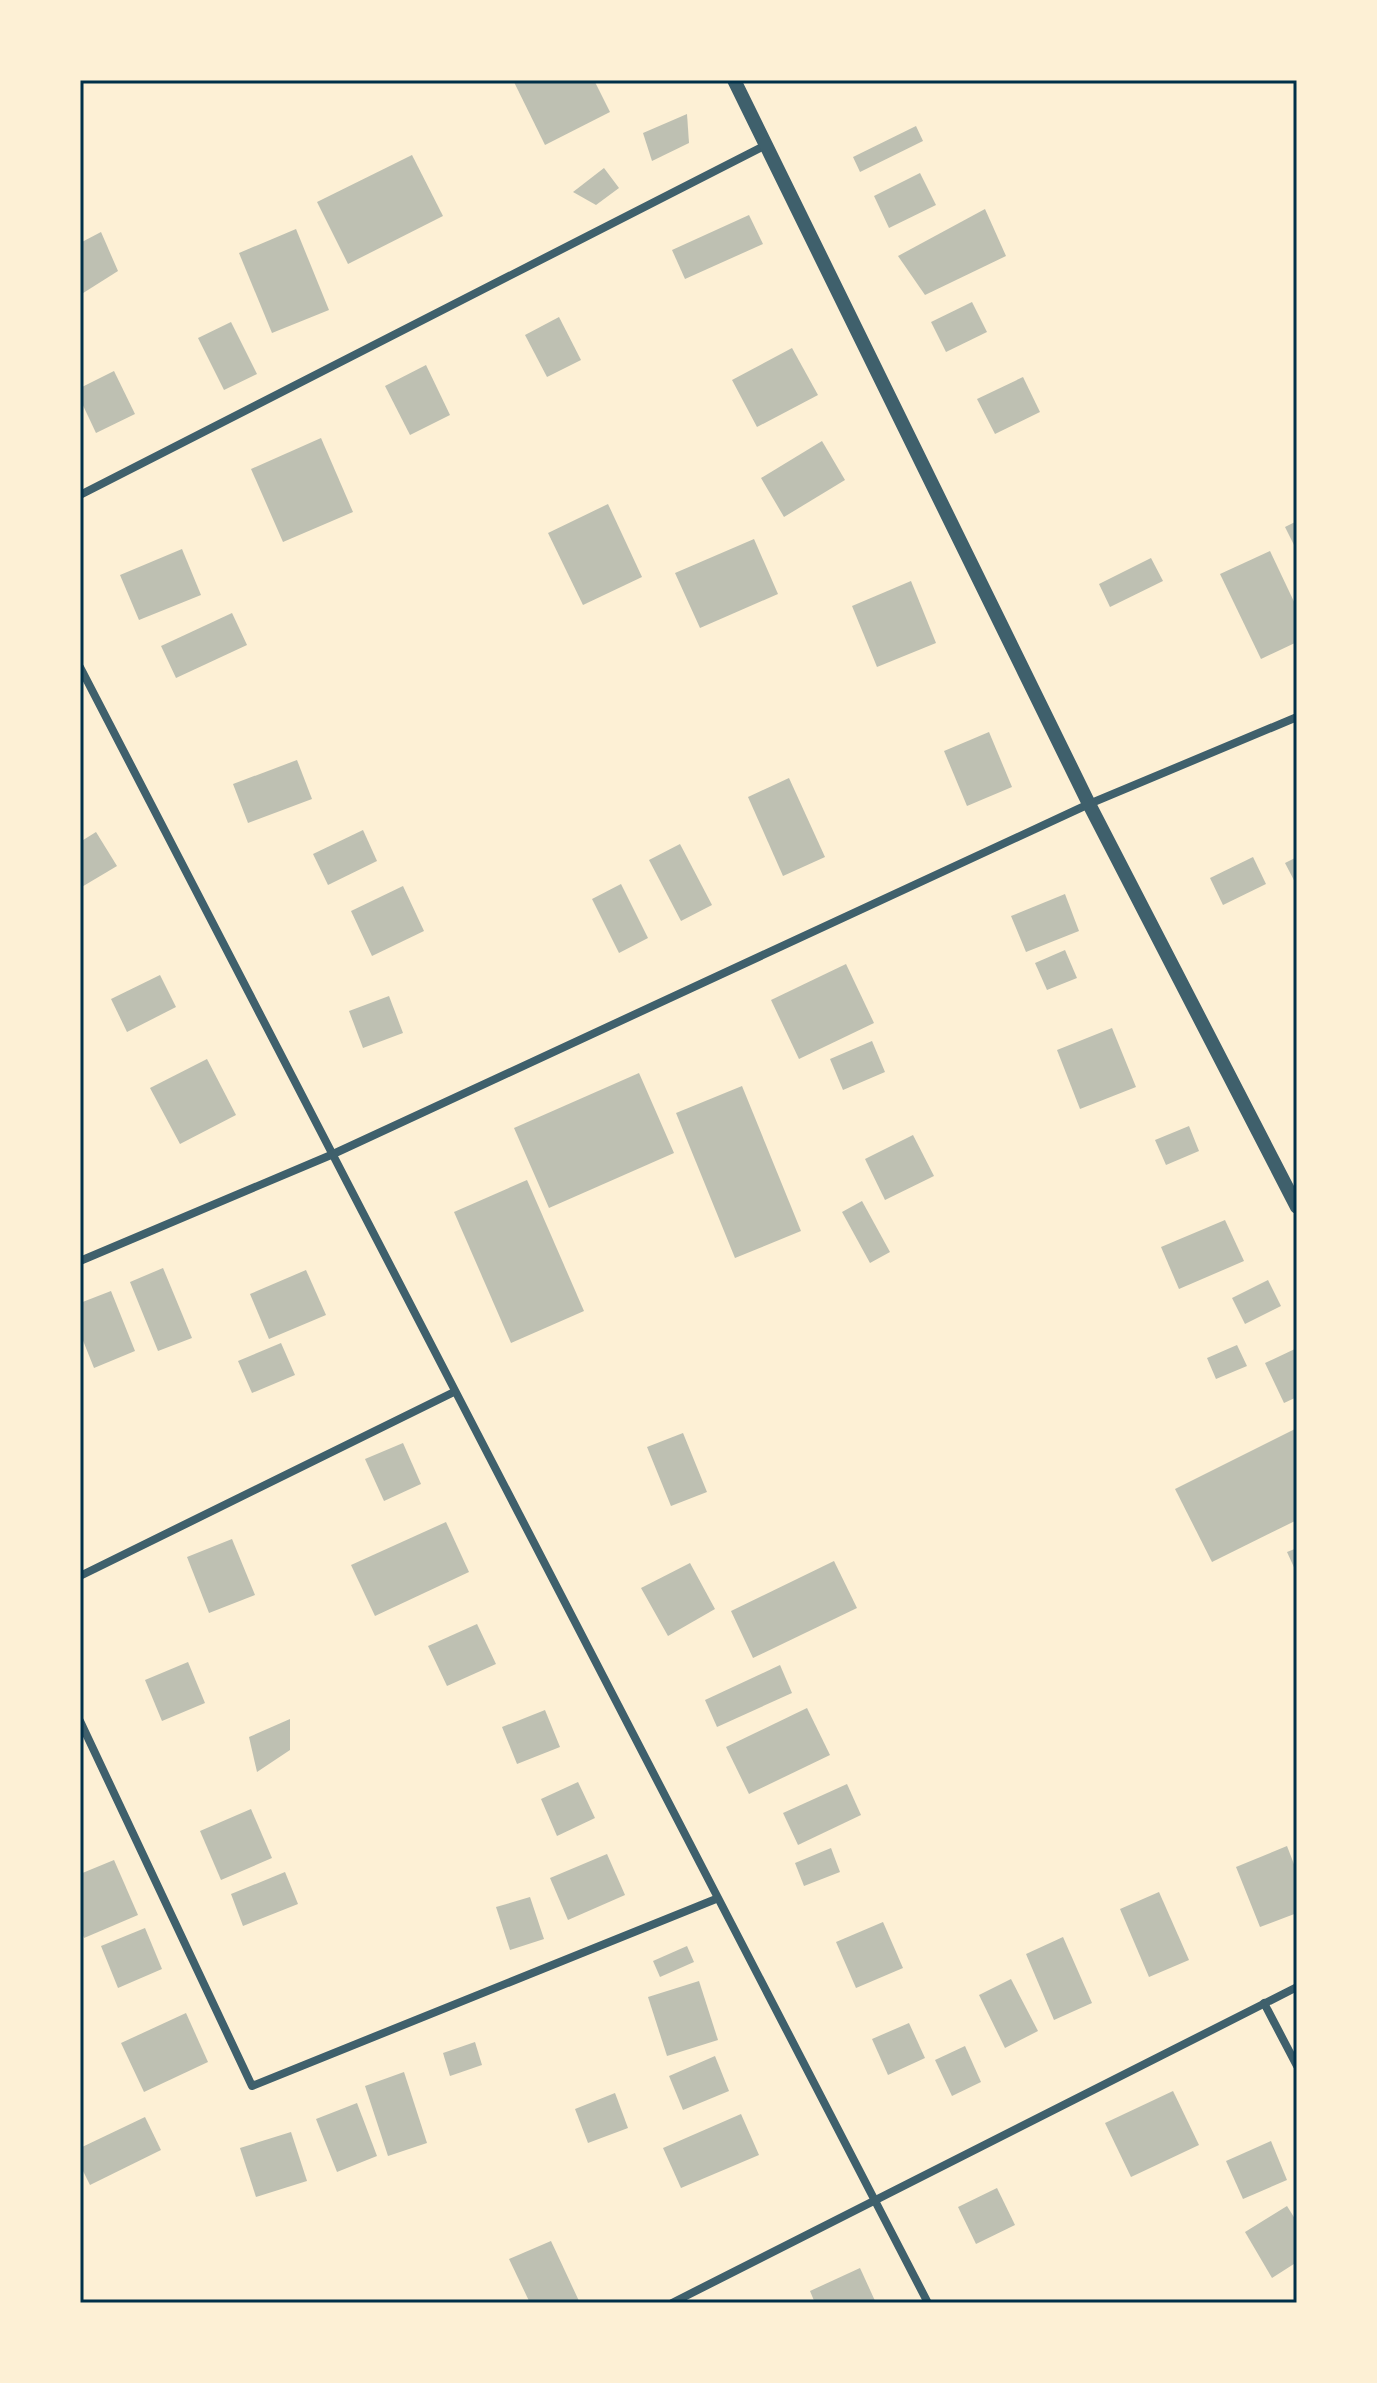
<svg xmlns="http://www.w3.org/2000/svg" width="1377" height="2383" viewBox="0 0 1377 2383" font-family="Manrope,sans-serif">
<style>
.building{fill:#bec0b2}
.lines{fill:none;stroke-linecap:round;stroke-linejoin:round}
.minor{stroke:#3f606c;stroke-width:8}
.tertiary{stroke:#3f606c;stroke-width:14}
.neatline{fill:none;stroke:#003049;stroke-width:3}
</style>
<rect width="100%" height="100%" fill="#fdf0d5"/>
<g class="building">
<polygon points="513,80 594,80 610,112 545,145"/>
<polygon points="687,114 689,143 652,161 643,133"/>
<polygon points="916,126 923,141 860,172 853,157"/>
<polygon points="412,155 443,216 348,264 317,202"/>
<polygon points="604,168 619,188 596,205 573,192"/>
<polygon points="920,173 936,205 889,228 874,196"/>
<polygon points="985,209 1006,256 925,295 898,256"/>
<polygon points="749,215 763,244 685,279 672,250"/>
<polygon points="296,229 329,310 272,333 239,253"/>
<polygon points="101,232 118,271 80,295 80,243"/>
<polygon points="972,302 987,332 946,352 931,322"/>
<polygon points="559,317 581,360 547,377 525,335"/>
<polygon points="231,322 257,374 224,390 198,338"/>
<polygon points="792,348 818,395 757,427 732,380"/>
<polygon points="426,365 450,415 410,435 385,386"/>
<polygon points="114,371 135,414 96,433 80,399 80,388"/>
<polygon points="1023,377 1040,412 995,434 977,399"/>
<polygon points="321,438 353,512 283,542 251,469"/>
<polygon points="822,441 845,480 784,517 761,478"/>
<polygon points="608,504 642,577 583,605 548,533"/>
<polygon points="1297,521 1297,551 1285,527"/>
<polygon points="754,539 778,594 700,628 675,573"/>
<polygon points="182,549 201,595 139,620 120,575"/>
<polygon points="1270,551 1297,608 1297,642 1261,659 1220,574"/>
<polygon points="1151,558 1163,581 1110,607 1099,584"/>
<polygon points="911,581 936,643 877,667 852,606"/>
<polygon points="232,613 247,645 176,678 161,646"/>
<polygon points="989,732 1012,787 967,806 944,751"/>
<polygon points="297,760 312,799 248,823 233,784"/>
<polygon points="789,778 825,857 783,876 748,797"/>
<polygon points="363,830 377,861 328,885 313,854"/>
<polygon points="96,832 117,866 80,888 80,842"/>
<polygon points="680,844 712,905 681,921 649,860"/>
<polygon points="1253,857 1266,884 1223,905 1210,878"/>
<polygon points="1297,857 1297,886 1285,863"/>
<polygon points="621,884 648,938 619,953 592,899"/>
<polygon points="403,886 424,931 372,956 351,911"/>
<polygon points="1065,894 1079,931 1026,952 1011,916"/>
<polygon points="1065,950 1077,978 1047,990 1035,963"/>
<polygon points="846,964 874,1023 799,1059 771,1000"/>
<polygon points="160,975 176,1007 127,1032 111,999"/>
<polygon points="389,996 403,1033 363,1048 349,1011"/>
<polygon points="1112,1028 1136,1087 1080,1109 1057,1050"/>
<polygon points="872,1041 885,1072 843,1090 830,1059"/>
<polygon points="207,1059 236,1115 180,1144 150,1088"/>
<polygon points="639,1073 674,1153 549,1208 514,1128"/>
<polygon points="742,1086 801,1231 735,1258 676,1113"/>
<polygon points="1189,1126 1199,1151 1166,1165 1155,1140"/>
<polygon points="913,1135 934,1176 885,1200 865,1159"/>
<polygon points="527,1180 584,1311 511,1343 454,1212"/>
<polygon points="862,1201 890,1252 870,1263 842,1212"/>
<polygon points="1225,1220 1244,1261 1179,1289 1161,1247"/>
<polygon points="163,1268 192,1338 158,1351 130,1282"/>
<polygon points="306,1270 326,1315 269,1339 250,1294"/>
<polygon points="1268,1280 1281,1306 1245,1324 1232,1298"/>
<polygon points="111,1291 135,1351 94,1368 80,1333 80,1303"/>
<polygon points="281,1343 295,1375 252,1393 238,1361"/>
<polygon points="1237,1345 1247,1366 1216,1379 1207,1358"/>
<polygon points="1297,1348 1297,1397 1284,1403 1265,1363"/>
<polygon points="1297,1428 1297,1520 1212,1562 1175,1489"/>
<polygon points="683,1433 707,1492 671,1506 647,1447"/>
<polygon points="403,1443 421,1484 384,1501 365,1459"/>
<polygon points="446,1522 469,1572 375,1616 351,1565"/>
<polygon points="232,1539 255,1595 209,1613 187,1557"/>
<polygon points="1297,1548 1297,1574 1287,1552"/>
<polygon points="834,1561 857,1608 753,1658 731,1611"/>
<polygon points="690,1563 715,1609 668,1636 641,1588"/>
<polygon points="477,1624 496,1664 447,1686 428,1646"/>
<polygon points="188,1662 205,1703 162,1721 145,1680"/>
<polygon points="780,1665 792,1693 717,1727 705,1700"/>
<polygon points="807,1708 830,1755 749,1794 726,1747"/>
<polygon points="545,1710 560,1747 517,1764 502,1727"/>
<polygon points="290,1719 290,1750 257,1772 249,1737"/>
<polygon points="578,1782 595,1818 557,1836 541,1799"/>
<polygon points="847,1784 861,1815 798,1845 783,1813"/>
<polygon points="251,1809 272,1858 221,1880 200,1831"/>
<polygon points="1287,1846 1297,1872 1297,1913 1260,1927 1236,1867"/>
<polygon points="831,1848 840,1872 804,1886 795,1863"/>
<polygon points="607,1854 625,1895 568,1920 550,1878"/>
<polygon points="114,1860 138,1915 84,1938 80,1928 80,1874"/>
<polygon points="285,1872 298,1904 243,1926 231,1894"/>
<polygon points="1159,1892 1189,1960 1149,1977 1120,1909"/>
<polygon points="530,1897 544,1939 510,1950 496,1907"/>
<polygon points="883,1922 903,1968 856,1988 836,1942"/>
<polygon points="145,1928 162,1969 118,1988 101,1946"/>
<polygon points="1063,1937 1092,2003 1054,2020 1026,1954"/>
<polygon points="687,1946 694,1962 660,1977 653,1961"/>
<polygon points="1011,1979 1038,2031 1005,2048 979,1995"/>
<polygon points="699,1981 718,2040 667,2056 648,1997"/>
<polygon points="186,2013 208,2062 144,2092 121,2043"/>
<polygon points="909,2023 925,2058 888,2075 872,2039"/>
<polygon points="475,2042 482,2065 450,2076 443,2053"/>
<polygon points="965,2046 981,2082 952,2096 935,2060"/>
<polygon points="715,2056 729,2091 683,2110 669,2076"/>
<polygon points="404,2072 427,2143 388,2156 365,2086"/>
<polygon points="1173,2091 1199,2145 1131,2177 1105,2123"/>
<polygon points="615,2093 628,2128 588,2143 575,2109"/>
<polygon points="357,2103 377,2156 337,2172 316,2119"/>
<polygon points="741,2114 759,2155 681,2188 663,2148"/>
<polygon points="145,2117 161,2150 90,2185 80,2165 80,2148"/>
<polygon points="291,2132 307,2181 256,2197 240,2148"/>
<polygon points="1271,2141 1287,2180 1243,2199 1226,2161"/>
<polygon points="997,2188 1015,2225 976,2244 958,2207"/>
<polygon points="1287,2206 1297,2222 1297,2262 1272,2278 1245,2232"/>
<polygon points="551,2241 579,2301 574,2303 530,2303 509,2259"/>
<polygon points="860,2268 876,2303 815,2303 810,2291"/>
</g>
<g class="lines">
<g class="minor">
<polyline points="80,495 766,145"/>
<polyline points="80,667 928,2303"/>
<polyline points="80,1261 331,1155 1089,804 1297,717"/>
<polyline points="80,1576 454,1392"/>
<polyline points="80,1721 252,2086 716,1899"/>
<polyline points="1264,2003 1297,2066"/>
<polyline points="672,2303 1297,1987"/>
</g>
<polyline class="tertiary" points="734,80 1089,804 1297,1207"/>
</g>
<rect width="1377" height="2383" fill="none" stroke="#fdf0d5" stroke-width="164"/>
<rect x="82" y="82" width="1213" height="2219" class="neatline"/>
</svg>
